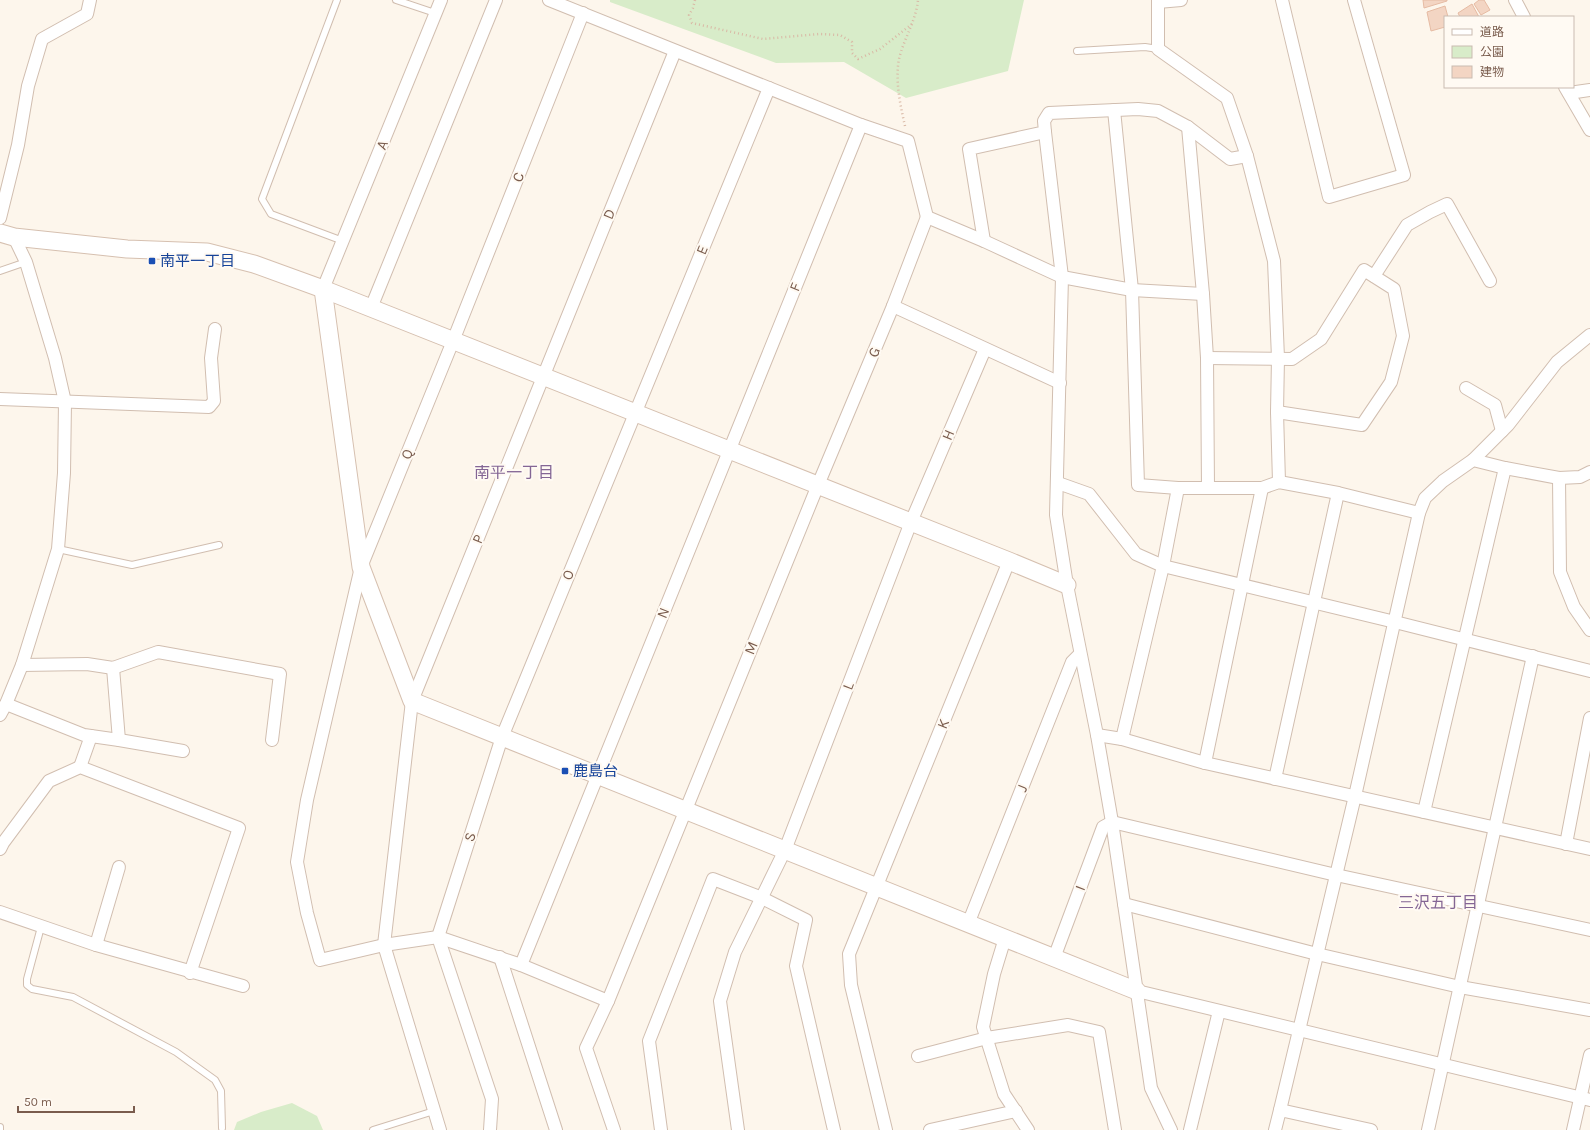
<svg xmlns="http://www.w3.org/2000/svg" width="1590" height="1130" viewBox="0 0 1590 1130" font-family="Karla,'Noto Sans JP',sans-serif">
<style>
.green{fill:#d8ecc9}
.building{fill:#f3d5c3;stroke:#e6bba3}
.lines{fill:none;stroke-linecap:round;stroke-linejoin:round}
.lane-casing{stroke:#d1beb0;stroke-width:8}
.street-casing{stroke:#d1beb0;stroke-width:14}
.secondary-casing{stroke:#d6c0b0;stroke-width:19}
.path{stroke:#d9b8a5;stroke-width:2.5;stroke-dasharray:1 3;stroke-linecap:butt}
.lane{stroke:#fff;stroke-width:6}
.street{stroke:#fff;stroke-width:12}
.secondary{stroke:#fff;stroke-width:17}
.transit-dot{fill:#1a4fb4;stroke:#fffaf3;stroke-width:1.5}
.labels{text-anchor:middle;dominant-baseline:central;stroke-width:4;stroke-linejoin:round;paint-order:stroke}
.street-label{font-size:15px;fill:#7a5c4d;stroke:#fffaf3}
.transit-label{font-size:15px;fill:#164399;stroke:#fffaf3;text-anchor:start}
.neighbourhood-label{font-size:16px;fill:#846695;stroke:#fffaf3}
</style>
<rect width="100%" height="100%" fill="#fdf6ec"/>
<g class="green">
<polygon points="610,0 1024,0 1008,71 906,98 844,62 776,63 610,2"/>
<polygon points="292,1103 317,1116 323,1130 234,1130 237,1122 261,1112"/>
</g>
<g class="building">
<polygon points="1423,0 1447,0 1447,1 1424,8"/>
<polygon points="1479,0 1484,0 1490,10 1481,15 1474,4"/>
<polygon points="1472,4 1479,17 1460,17 1458,13"/>
<polygon points="1445,6 1448,17 1445,17 1445,27 1431,31 1427,12"/>
</g>
<g class="lines">
<defs>
<g id="lane">
<polyline points="337,0 262,199 271,214 343,241"/>
<polyline points="396,0 435,13"/>
<polyline points="1077,51 1145,47 1158,49"/>
<polyline points="0,271 26,262"/>
<polyline points="58,549 132,565 219,545"/>
<polyline points="41,927 27,979 27,985 32,989 73,997 176,1052 215,1080 221,1091 222,1128"/>
<polyline points="0,1127 0,1130"/>
<polyline points="373,1130 434,1111"/>
</g>
<g id="street">
<polyline points="549,0 861,125 908,141 927,217"/>
<polyline points="1282,0 1329,197 1404,175 1354,0"/>
<polyline points="1515,0 1524,17"/>
<polyline points="1158,2 1181,0"/>
<polyline points="583,13 453,341 361,567 307,800 297,862 307,913 320,960 384,945 438,937 521,965 608,1001"/>
<polyline points="1565,87 1590,130"/>
<polyline points="1569,93 1590,90"/>
<polyline points="1114,110 1132,290 1138,485 1178,488 1262,488 1279,482 1338,493 1419,513"/>
<polyline points="1188,127 1203,294 1207,358 1208,488"/>
<polyline points="1045,132 1062,277 1056,515 1067,585 1097,735 1112,822 1151,1088 1171,1130"/>
<polyline points="1247,156 1274,261 1278,358 1277,412 1279,482"/>
<polyline points="927,217 984,241 1062,277 1132,290 1203,294"/>
<polyline points="0,218 18,145 28,86 42,39 87,14 90,0"/>
<polyline points="984,241 969,149 1045,132 1044,121 1049,113 1138,109 1158,111 1188,127 1230,159 1247,156 1227,98 1158,49 1158,0"/>
<polyline points="1374,276 1407,225 1430,212 1447,204 1490,281"/>
<polyline points="323,289 441,0"/>
<polyline points="893,306 1060,383"/>
<polyline points="371,308 496,0"/>
<polyline points="1207,358 1292,359 1321,339 1364,270 1394,289 1403,336 1391,382 1362,425 1277,412"/>
<polyline points="1466,388 1495,405 1502,431"/>
<polyline points="0,399 209,407 214,401 211,358 215,329"/>
<polyline points="1473,460 1508,425 1557,362 1590,335"/>
<polyline points="1590,472 1580,477 1559,478 1560,572 1574,607 1590,630"/>
<polyline points="1058,483 1089,494 1136,554 1163,566 1395,622 1590,671"/>
<polyline points="22,665 87,664 113,668 158,652 280,674 272,740"/>
<polyline points="113,668 119,740"/>
<polyline points="6,704 84,735 119,740 183,751"/>
<polyline points="0,715 6,704 22,665 58,549 64,473 65,402 55,358 26,262 14,237"/>
<polyline points="1097,735 1122,739 1205,763 1590,849"/>
<polyline points="1122,739 1163,566 1178,488"/>
<polyline points="1205,763 1262,488"/>
<polyline points="80,767 91,736"/>
<polyline points="1275,779 1338,493"/>
<polyline points="1424,812 1505,468"/>
<polyline points="1566,844 1590,718"/>
<polyline points="0,849 3,843 49,781 80,767 239,828 190,973"/>
<polyline points="1124,904 1317,954 1460,987 1590,1010"/>
<polyline points="0,912 96,945 243,986"/>
<polyline points="968,924 1072,662 1080,654"/>
<polyline points="438,937 502,737 769,88"/>
<polyline points="438,937 492,1099 490,1130"/>
<polyline points="1005,938 994,974 983,1027 1004,1094 1028,1130"/>
<polyline points="96,945 119,867"/>
<polyline points="500,957 556,1130"/>
<polyline points="1054,958 1103,827 1112,822 1336,875 1590,930"/>
<polyline points="521,965 861,125"/>
<polyline points="1137,991 1590,1100"/>
<polyline points="918,1056 987,1038 1068,1025 1099,1032 1115,1130"/>
<polyline points="1280,1110 1355,796 1419,513 1425,498 1443,481 1473,460 1505,468 1559,478"/>
<polyline points="440,1130 384,945 412,701 675,51"/>
<polyline points="614,1130 586,1048 608,1001 818,485 893,306 927,217"/>
<polyline points="661,1130 649,1041 713,879 762,898 806,920 796,966 834,1130"/>
<polyline points="738,1130 720,1001 735,952 785,850 911,522 985,349"/>
<polyline points="886,1130 851,985 849,954 1009,561"/>
<polyline points="930,1130 1016,1111"/>
<polyline points="1190,1130 1219,1011"/>
<polyline points="1275,1130 1280,1110 1371,1130"/>
<polyline points="1428,1130 1533,656"/>
<polyline points="1573,1130 1590,1055"/>
</g>
<g id="secondary">
<polyline points="0,233 14,237 127,249 207,252 254,264 323,289 1009,561 1067,585"/>
<polyline points="323,289 361,567 412,701 1137,991"/>
</g>
</defs>
<use href="#lane" class="lane-casing"/>
<use href="#street" class="street-casing"/>
<use href="#secondary" class="secondary-casing"/>
<g class="path">
<polyline points="695,0 693,8 689,15 692,23 763,39 819,34 840,35 852,42 852,53 858,59 880,49 912,24"/>
<path d="M905,126C900,104 895,80 899,59C904,38 916,21 918,0"/>
</g>
<use href="#lane" class="lane"/>
<use href="#street" class="street"/>
<use href="#secondary" class="secondary"/>
</g>
<g class="transit-dot">
<rect x="148" y="257" width="8" height="8" rx="2"/>
<rect x="561" y="767" width="8" height="8" rx="2"/>
</g>
<g class="labels">
<g class="street-label">
<text transform="translate(382 145) rotate(-68)">A</text>
<text transform="translate(518 177) rotate(-68)">C</text>
<text transform="translate(609 214) rotate(-68)">D</text>
<text transform="translate(702 250) rotate(-68)">E</text>
<text transform="translate(795 287) rotate(-68)">F</text>
<text transform="translate(874 352) rotate(-67)">G</text>
<text transform="translate(948 435) rotate(-67)">H</text>
<text transform="translate(407 454) rotate(-68)">Q</text>
<text transform="translate(478 539) rotate(-68)">P</text>
<text transform="translate(568 575) rotate(-68)">O</text>
<text transform="translate(663 613) rotate(-68)">N</text>
<text transform="translate(751 648) rotate(-68)">M</text>
<text transform="translate(848 686) rotate(-69)">L</text>
<text transform="translate(943 724) rotate(-68)">K</text>
<text transform="translate(1022 788) rotate(-68)">J</text>
<text transform="translate(470 837) rotate(-72)">S</text>
<text transform="translate(1080 888) rotate(-69)">I</text>
</g>
<g class="transit-label">
<text x="160" y="261">南平一丁目</text>
<text x="573" y="771">鹿島台</text>
</g>
<g class="neighbourhood-label">
<text x="514" y="472">南平一丁目</text>
<text x="1438" y="902">三沢五丁目</text>
</g>
</g>
<rect x="1444" y="16" width="130" height="72" fill="#fffaf3" stroke="#cabbb1"/>
<rect x="1452" y="29" width="20" height="6" fill="#ffffff" stroke="#cabbb1"/>
<text x="1480" y="36" font-size="12" fill="#7a5c4d">道路</text>
<rect x="1452" y="46" width="20" height="12" fill="#d8ecc9" stroke="#cabbb1"/>
<text x="1480" y="56" font-size="12" fill="#7a5c4d">公園</text>
<rect x="1452" y="66" width="20" height="12" fill="#f3d5c3" stroke="#cabbb1"/>
<text x="1480" y="76" font-size="12" fill="#7a5c4d">建物</text>
<path d="M18 1106v6h116v-6" fill="none" stroke="#7a5c4d" stroke-width="2"/>
<text x="24" y="1106" font-size="12" fill="#7a5c4d" stroke="#fffaf3" stroke-width="3" paint-order="stroke">50 m</text>
</svg>
